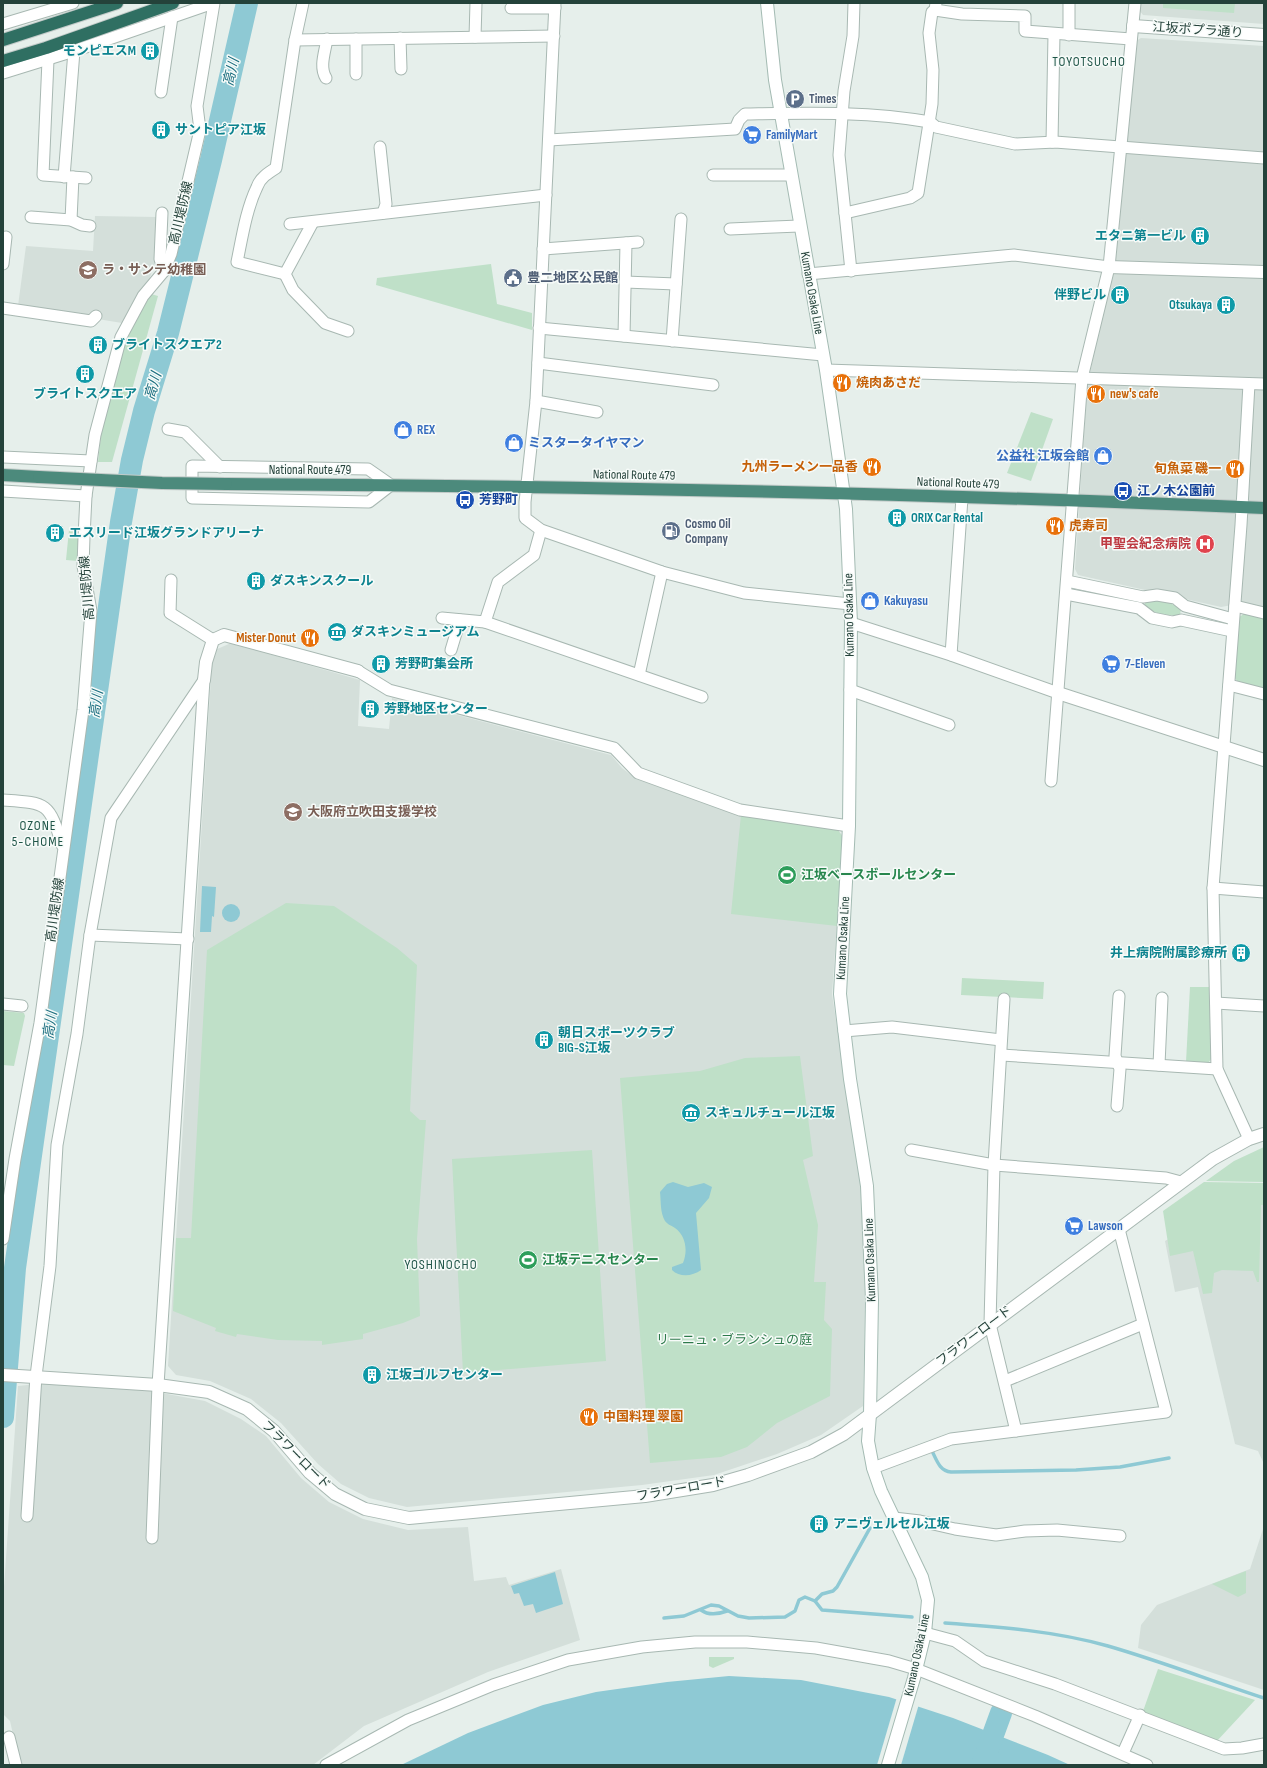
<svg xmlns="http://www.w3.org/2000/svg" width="1267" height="1768" viewBox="0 0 1267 1768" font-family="'Sofia Sans Condensed','Noto Sans JP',sans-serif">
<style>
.built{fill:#d4dfda}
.green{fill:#bfe0c8}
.water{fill:#8ec9d4}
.pier{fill:#e6efeb}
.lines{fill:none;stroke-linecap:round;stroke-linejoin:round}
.stream{stroke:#8ec9d4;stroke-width:3.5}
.river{stroke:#8ec9d4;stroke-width:22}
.minor-casing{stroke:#a8b8b2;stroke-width:13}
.tertiary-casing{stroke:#a8b8b2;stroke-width:14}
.secondary-casing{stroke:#a4bbb3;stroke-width:14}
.trunk-casing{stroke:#c2cac8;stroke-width:14}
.motorway-casing{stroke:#c2cac8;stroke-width:14}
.minor{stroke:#fff;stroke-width:11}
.tertiary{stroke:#fff;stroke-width:12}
.secondary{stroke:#fff;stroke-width:12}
.trunk{stroke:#4c8a7c;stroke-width:12}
.motorway{stroke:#2f6f62;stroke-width:12}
.trunk-bridge-casing{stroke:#c2cac8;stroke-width:14;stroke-linecap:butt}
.trunk-bridge{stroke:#4c8a7c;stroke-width:12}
.labels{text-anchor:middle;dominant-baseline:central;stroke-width:3;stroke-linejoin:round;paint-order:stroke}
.street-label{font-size:13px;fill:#24423a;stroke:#f7fbf9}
.culture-label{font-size:13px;font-weight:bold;fill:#0d838f;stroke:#f7fbf9;text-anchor:start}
.service-label{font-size:13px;font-weight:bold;fill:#4e5e75;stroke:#f7fbf9;text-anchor:start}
.shop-label{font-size:13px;font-weight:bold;fill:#366cbe;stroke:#f7fbf9;text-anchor:start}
.education-label{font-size:13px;font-weight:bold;fill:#785e54;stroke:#f7fbf9;text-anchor:start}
.food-label{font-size:13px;font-weight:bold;fill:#c56008;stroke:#f7fbf9;text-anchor:start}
.transit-label{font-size:13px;font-weight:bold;fill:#164399;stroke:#f7fbf9;text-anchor:start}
.health-label{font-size:13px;font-weight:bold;fill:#be3a42;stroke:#f7fbf9;text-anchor:end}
.leisure-label{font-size:13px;font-weight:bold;fill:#27864d;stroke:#f7fbf9;text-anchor:start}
.park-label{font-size:13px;fill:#2d7a4b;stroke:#f7fbf9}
.neighbourhood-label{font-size:14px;letter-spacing:1px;fill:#1f5548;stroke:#f7fbf9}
.water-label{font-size:14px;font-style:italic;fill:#1c6f80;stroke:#f7fbf9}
</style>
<rect width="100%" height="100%" fill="#e6efeb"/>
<g class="built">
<polygon points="1141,3 1264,3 1264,24 1143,15 1140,11"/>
<polygon points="1141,38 1264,46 1264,607 1243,603 1221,607 1078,575 1075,569 1087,387 1110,278 1136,41"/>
<polygon points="95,216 157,217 156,260 149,280 122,323 18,306 26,246 93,251"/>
<polygon points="231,643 360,680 358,726 389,729 392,698 611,755 622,768 636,779 739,815 838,830 843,836 832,994 861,1186 865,1298 863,1406 821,1435 777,1454 714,1475 642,1485 407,1507 369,1498 341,1484 318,1464 281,1423 251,1399 210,1381 176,1375 168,1366 212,661 215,650"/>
<polygon points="1264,1186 1264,1464 1258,1451 1235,1444 1198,1287 1175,1292 1165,1241"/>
<polygon points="45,1383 151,1391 205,1401 241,1419 266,1436 301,1478 329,1502 363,1519 408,1530 468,1527 474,1581 506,1577 509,1585 561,1569 580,1640 488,1672 364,1726 313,1765 20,1765 10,1721 3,1714 3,1601 18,1386"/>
<polygon points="1264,1526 1264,1690 1138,1648 1141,1625 1157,1605 1250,1569"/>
</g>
<g class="green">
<polygon points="1163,3 1235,3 1234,13 1163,8"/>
<polygon points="491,264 497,304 532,313 532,330 376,285 377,278"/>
<polygon points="151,294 158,296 112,462 98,462 101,435 121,359 128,336"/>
<polygon points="1031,412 1053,419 1031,481 1007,473"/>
<polygon points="69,530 81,532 78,561 66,560"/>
<path d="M1157,601L1170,603L1181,609L1180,615C1166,616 1157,614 1145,607V602Z"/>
<polygon points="1245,613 1264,618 1264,688 1238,682 1234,677 1238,618"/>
<polygon points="741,815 838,830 842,836 837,926 731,914"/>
<polygon points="286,903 334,906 397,948 417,965 410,1111 420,1120 426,1120 417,1239 420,1316 403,1323 363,1334 363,1339 322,1345 322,1341 278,1340 237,1334 236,1337 215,1331 216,1328 173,1311 176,1238 191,1238 207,950"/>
<polygon points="962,978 1044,982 1043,999 961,995"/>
<polygon points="1190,987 1210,987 1212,1058 1208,1063 1186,1062"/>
<polygon points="3,1011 24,1013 25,1016 14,1066 3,1065"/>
<polygon points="800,1056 813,1156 803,1160 818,1225 814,1282 826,1282 824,1320 832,1329 830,1396 777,1423 747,1447 721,1457 650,1463 620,1078 700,1071 745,1058"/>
<polygon points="1264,1147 1264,1182 1206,1181 1234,1161"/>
<polygon points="592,1150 606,1361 463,1373 452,1159"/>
<polygon points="1204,1182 1264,1183 1264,1205 1261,1205 1259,1282 1257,1282 1253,1271 1222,1270 1214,1273 1212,1293 1203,1294 1193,1251 1170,1256 1163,1211"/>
<polygon points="1246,1571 1246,1593 1238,1597 1212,1584"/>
<polygon points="709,1657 734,1657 734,1659 713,1668 709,1666"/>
<polygon points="1158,1669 1255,1700 1216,1742 1142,1714"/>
</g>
<g class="water">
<polygon points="202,886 216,887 214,917 212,916 211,932 200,932"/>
<circle cx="231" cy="913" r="9"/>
<path d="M673,1182L688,1187L704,1183L712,1187L709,1198L696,1213L701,1270C693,1276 680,1278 672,1270V1267L683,1263C688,1251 686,1236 675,1228C671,1225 668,1225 665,1221C660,1213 661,1201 660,1192L667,1184Z"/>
<polygon points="555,1572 563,1604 536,1613 533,1604 524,1606 519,1593 514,1594 511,1586"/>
<polygon points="729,1676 801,1680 889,1697 953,1718 1048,1755 1070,1765 401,1765 468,1733 543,1705 596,1692 667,1682"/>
</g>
<polygon class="pier" points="897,1697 919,1704 901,1765 877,1765"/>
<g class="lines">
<g class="stream">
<path d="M933,1453C937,1461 940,1471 951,1472L1076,1470L1120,1467L1169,1458"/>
<polyline points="815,1601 822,1594 833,1591 837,1587 870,1528"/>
<path d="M701,1610C709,1616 719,1614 727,1611"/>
<polyline points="664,1618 684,1616 711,1605 719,1606 738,1616 749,1618 785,1617 795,1611 799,1600 805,1597 815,1601 822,1610 912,1617"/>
<path d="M945,1623C1000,1627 1055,1631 1108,1646C1160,1661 1212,1681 1264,1698"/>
</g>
<g class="river">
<polyline points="3,1417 15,1268 121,522 132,460 144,411 168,333 211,160 247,3"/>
<polyline points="982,1765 1001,1713"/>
</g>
<defs>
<g id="minor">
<polyline points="555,3 536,401 525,502 525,518 541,530 662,572 744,593 850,604"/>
<polyline points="511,8 555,8"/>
<polyline points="935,10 962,14 1025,16 1025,31 1131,39"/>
<polyline points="3,24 73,3"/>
<polyline points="1069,35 1069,3"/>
<polyline points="475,37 476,3"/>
<polyline points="400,38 401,69"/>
<polyline points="295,40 554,36"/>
<polyline points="48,60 43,175 86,178"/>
<polyline points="3,73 74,51 213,3"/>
<polyline points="356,74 356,39"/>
<path d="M326,78C319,67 325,52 327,39"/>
<polyline points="161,92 172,17"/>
<path d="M549,140L735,129L739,120L745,114C807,113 868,111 930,122L936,127L1015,144L1055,142L1264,158"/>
<polyline points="1052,142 1054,34"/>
<polyline points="380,147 386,204 383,213"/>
<polyline points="713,175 791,175"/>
<polyline points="64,177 74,51"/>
<polyline points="162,213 160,259 164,271"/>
<polyline points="845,213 910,198 918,193 932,104 933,70 929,33 932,12 935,10 936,3"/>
<polyline points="31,217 71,220 82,225 90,226"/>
<polyline points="71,220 73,177"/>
<polyline points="313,222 285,274 293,290 325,323 348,331"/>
<polyline points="290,224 546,195"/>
<polyline points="730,229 799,226"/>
<polyline points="543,249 638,242"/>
<polyline points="3,264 6,237"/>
<polyline points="851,271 839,155 844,91 853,36 854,3"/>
<path d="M285,274L237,262C242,238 246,210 257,187C260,178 268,173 276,168L295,40L303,3"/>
<polyline points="808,274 1014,255 1109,267"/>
<polyline points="625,282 676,284"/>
<polyline points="3,308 91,321 96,316"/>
<polyline points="539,328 823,355"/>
<polyline points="624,336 626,243"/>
<polyline points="672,341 681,219"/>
<polyline points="538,363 713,385"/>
<polyline points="826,370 1264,384"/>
<polyline points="1249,384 1241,525 1213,888 1217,1069 1249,1139"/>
<polyline points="536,401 597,412"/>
<polyline points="168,429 185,432 220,467"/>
<polyline points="3,457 91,461"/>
<polygon points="192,466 368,469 391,485 369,502 192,498"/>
<polyline points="3,491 86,496"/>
<polyline points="171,580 170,613 213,640"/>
<polyline points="1067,581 1143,597 1157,595 1175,598 1185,606 1233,619"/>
<polyline points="1066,594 1139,608 1152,618 1172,622 1181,620 1232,631"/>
<polyline points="1235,606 1264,613"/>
<polyline points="442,618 485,622 702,697"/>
<polyline points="485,622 498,582 534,555 541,530"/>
<polyline points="851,623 951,655 1058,693"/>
<polyline points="451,650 460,620"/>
<polyline points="951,655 962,498"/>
<polyline points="358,671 389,690 614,748 638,773 740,810 849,826"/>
<polyline points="639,675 662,572"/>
<polyline points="1229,685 1264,694"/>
<polyline points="850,690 949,725"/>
<polyline points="1051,781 1082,378 1109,267 1135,3"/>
<path d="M3,800C47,803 49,802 62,845"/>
<polyline points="1213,888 1264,892"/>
<polyline points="90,935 188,939"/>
<polyline points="1004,999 994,1165 990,1324 1016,1431"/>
<polyline points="1216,1003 1264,1006"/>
<polyline points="3,1004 22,1006"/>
<polyline points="844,1031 892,1027 1001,1040"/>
<polyline points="1001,1055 1217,1069"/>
<polyline points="1159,1065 1162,998"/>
<polyline points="1117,1106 1120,1069 1115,1056 1119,996"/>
<polyline points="911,1150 994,1165 1166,1178 1181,1182"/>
<polyline points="3,1239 15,1159 40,1023 83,710 91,611 83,566 84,537 86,496 95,435 121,337 143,296 164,271 171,254 200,130 197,106 214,3"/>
<polyline points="1005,1381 1143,1324"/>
<polyline points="873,1468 951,1439 1166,1412 1119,1229"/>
<polyline points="27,1516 36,1376 50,1266 57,1145 77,1034 90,935 111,818 204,680"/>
<polyline points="894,1518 920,1521 955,1529 996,1535 1025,1531 1057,1530 1120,1536"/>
<polyline points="152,1538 158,1385 204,680"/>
<polyline points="925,1633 955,1641 984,1661 1055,1684 1224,1749 1242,1748 1264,1744"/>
<polyline points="9,1737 16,1765"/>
<polyline points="1123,1753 1140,1715"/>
<polyline points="326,1765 408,1720 493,1685 568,1660 642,1647 695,1642 747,1642 816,1648 889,1661 916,1669 1035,1716 1147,1765"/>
</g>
<g id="tertiary">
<polyline points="1133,26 1264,35"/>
<polyline points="1109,267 1264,272"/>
<polyline points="204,680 206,662 213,640 224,635 358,671"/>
<polyline points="1058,693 1264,760"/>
<polyline points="3,1375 158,1385 209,1392 247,1409 274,1431 310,1473 335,1494 365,1509 409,1518 645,1496 713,1485 748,1475 811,1452 844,1434 1213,1159 1249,1139 1264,1134"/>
</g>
<polyline id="secondary" points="767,3 775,80 826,370 846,509 851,623 849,826 840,994 850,1079 867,1186 872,1300 870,1414 868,1441 873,1468 881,1491 922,1577 928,1600 925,1633 914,1678 888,1765"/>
<g id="trunk">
<polyline points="3,475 39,477"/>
<path d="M226,484C572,486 918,493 1264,508"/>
</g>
<g id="motorway">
<polyline points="3,40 117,3"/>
<polyline points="3,61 46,48 173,3"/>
</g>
</defs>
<use href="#minor" class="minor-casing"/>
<use href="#tertiary" class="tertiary-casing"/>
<use href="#secondary" class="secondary-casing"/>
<use href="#trunk" class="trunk-casing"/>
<use href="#motorway" class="motorway-casing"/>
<use href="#minor" class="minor"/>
<use href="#tertiary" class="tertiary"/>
<use href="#secondary" class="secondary"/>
<use href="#trunk" class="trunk"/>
<use href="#motorway" class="motorway"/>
<defs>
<polyline id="trunk-bridge" points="39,477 162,483 226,484"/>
</defs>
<use href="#trunk-bridge" class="trunk-bridge-casing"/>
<use href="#trunk-bridge" class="trunk-bridge"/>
</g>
<defs>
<symbol id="building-disc" viewBox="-11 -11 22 22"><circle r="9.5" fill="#0f9aa8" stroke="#f7fbf9"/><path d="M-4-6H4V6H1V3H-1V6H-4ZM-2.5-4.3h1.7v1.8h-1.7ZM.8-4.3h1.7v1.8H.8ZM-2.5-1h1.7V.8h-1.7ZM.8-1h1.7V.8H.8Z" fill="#fff"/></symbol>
<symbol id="parking-disc" viewBox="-11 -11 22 22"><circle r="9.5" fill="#5c6f8a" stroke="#f7fbf9"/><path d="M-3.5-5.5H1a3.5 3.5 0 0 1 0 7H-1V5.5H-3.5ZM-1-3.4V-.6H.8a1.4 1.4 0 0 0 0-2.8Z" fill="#fff"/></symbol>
<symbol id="supermarket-disc" viewBox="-11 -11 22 22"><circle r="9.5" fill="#3f7fe0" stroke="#f7fbf9"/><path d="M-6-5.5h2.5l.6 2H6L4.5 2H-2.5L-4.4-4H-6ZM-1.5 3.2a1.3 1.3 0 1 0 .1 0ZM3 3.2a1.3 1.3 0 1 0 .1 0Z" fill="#fff"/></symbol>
<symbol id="school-disc" viewBox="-11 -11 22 22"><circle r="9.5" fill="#8d6e63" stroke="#f7fbf9"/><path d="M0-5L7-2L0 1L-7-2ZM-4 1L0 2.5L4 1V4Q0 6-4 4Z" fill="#fff"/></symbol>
<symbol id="civic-disc" viewBox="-11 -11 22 22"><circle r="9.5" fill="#5c6f8a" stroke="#f7fbf9"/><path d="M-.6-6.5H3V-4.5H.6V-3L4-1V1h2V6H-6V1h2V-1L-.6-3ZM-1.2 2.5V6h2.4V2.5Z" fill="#fff"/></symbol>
<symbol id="restaurant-disc" viewBox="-11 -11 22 22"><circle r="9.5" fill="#e8710a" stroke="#f7fbf9"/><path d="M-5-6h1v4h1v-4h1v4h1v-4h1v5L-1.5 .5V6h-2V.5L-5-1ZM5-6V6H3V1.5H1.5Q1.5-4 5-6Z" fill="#fff"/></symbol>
<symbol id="shop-disc" viewBox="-11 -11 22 22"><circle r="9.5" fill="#3f7fe0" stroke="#f7fbf9"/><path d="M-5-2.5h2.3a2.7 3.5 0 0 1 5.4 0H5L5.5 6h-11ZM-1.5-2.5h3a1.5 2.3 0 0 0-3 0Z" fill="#fff"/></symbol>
<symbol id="bus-disc" viewBox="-11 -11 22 22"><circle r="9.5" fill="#1a4fb4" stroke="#f7fbf9"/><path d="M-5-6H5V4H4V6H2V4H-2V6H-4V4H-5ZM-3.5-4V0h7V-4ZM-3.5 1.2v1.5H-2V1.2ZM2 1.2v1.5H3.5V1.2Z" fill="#fff"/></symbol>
<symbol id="fuel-disc" viewBox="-11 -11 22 22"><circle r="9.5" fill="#5c6f8a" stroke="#f7fbf9"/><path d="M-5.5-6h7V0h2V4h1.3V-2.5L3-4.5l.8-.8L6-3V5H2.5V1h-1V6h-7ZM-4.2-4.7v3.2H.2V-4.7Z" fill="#fff"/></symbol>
<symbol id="hospital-disc" viewBox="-11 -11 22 22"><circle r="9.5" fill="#e0444e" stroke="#f7fbf9"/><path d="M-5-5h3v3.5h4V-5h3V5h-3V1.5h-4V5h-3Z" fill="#fff"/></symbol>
<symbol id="museum-disc" viewBox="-11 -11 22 22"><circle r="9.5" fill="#0f9aa8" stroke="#f7fbf9"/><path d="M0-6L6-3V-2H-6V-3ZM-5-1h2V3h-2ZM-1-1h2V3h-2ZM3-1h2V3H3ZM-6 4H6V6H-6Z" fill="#fff"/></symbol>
<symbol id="stadium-disc" viewBox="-11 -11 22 22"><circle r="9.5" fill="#2e9e5b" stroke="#f7fbf9"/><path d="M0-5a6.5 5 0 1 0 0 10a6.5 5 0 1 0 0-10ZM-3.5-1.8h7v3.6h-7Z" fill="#fff"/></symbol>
</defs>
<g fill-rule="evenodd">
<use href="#building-disc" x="139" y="40" width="22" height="22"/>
<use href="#parking-disc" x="784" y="88" width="22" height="22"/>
<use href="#building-disc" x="150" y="119" width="22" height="22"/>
<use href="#supermarket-disc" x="741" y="124" width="22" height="22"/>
<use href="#building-disc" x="1189" y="225" width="22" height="22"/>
<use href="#school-disc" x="77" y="259" width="22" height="22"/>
<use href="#civic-disc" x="502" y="267" width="22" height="22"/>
<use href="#building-disc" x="1109" y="284" width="22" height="22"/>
<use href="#building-disc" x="1215" y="294" width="22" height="22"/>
<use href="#building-disc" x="87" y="334" width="22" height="22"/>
<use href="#building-disc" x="74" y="363" width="22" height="22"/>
<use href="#restaurant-disc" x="831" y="372" width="22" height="22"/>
<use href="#restaurant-disc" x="1085" y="383" width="22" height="22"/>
<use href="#shop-disc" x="392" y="419" width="22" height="22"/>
<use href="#shop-disc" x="503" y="432" width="22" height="22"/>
<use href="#shop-disc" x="1092" y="445" width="22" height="22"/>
<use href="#restaurant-disc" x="861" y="456" width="22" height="22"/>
<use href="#restaurant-disc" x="1224" y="458" width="22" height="22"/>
<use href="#bus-disc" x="1112" y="480" width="22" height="22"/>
<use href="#bus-disc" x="454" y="489" width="22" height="22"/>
<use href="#building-disc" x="886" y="507" width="22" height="22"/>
<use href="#restaurant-disc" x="1044" y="515" width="22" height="22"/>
<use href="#fuel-disc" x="660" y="520" width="22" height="22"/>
<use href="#building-disc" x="44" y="522" width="22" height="22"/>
<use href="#hospital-disc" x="1194" y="533" width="22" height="22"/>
<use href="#building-disc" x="245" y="570" width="22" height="22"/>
<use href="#shop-disc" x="859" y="590" width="22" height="22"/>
<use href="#museum-disc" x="326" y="621" width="22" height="22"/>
<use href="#restaurant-disc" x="299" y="627" width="22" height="22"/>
<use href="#building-disc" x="370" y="653" width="22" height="22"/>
<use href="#supermarket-disc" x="1100" y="653" width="22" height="22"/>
<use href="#building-disc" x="359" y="698" width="22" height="22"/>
<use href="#school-disc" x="282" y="801" width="22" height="22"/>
<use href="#stadium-disc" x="776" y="864" width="22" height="22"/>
<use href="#building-disc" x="1230" y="942" width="22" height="22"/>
<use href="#building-disc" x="533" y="1029" width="22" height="22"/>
<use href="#museum-disc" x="680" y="1102" width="22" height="22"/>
<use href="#supermarket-disc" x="1063" y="1215" width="22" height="22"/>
<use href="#stadium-disc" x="517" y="1249" width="22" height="22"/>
<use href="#building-disc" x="361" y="1364" width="22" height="22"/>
<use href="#restaurant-disc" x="578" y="1406" width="22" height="22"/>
<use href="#building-disc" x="808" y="1513" width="22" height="22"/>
</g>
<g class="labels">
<g class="street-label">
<text transform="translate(1198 30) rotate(4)">江坂ポプラ通り</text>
<text transform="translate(181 213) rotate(-77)">高川堤防線</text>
<text transform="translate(812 293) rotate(80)">Kumano Osaka Line</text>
<text x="310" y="470">National Route 479</text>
<text transform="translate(634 475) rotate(1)">National Route 479</text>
<text transform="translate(958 483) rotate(2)">National Route 479</text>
<text transform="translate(87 588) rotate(-95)">高川堤防線</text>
<text transform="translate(849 615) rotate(-91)">Kumano Osaka Line</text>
<text transform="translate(55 910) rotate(-82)">高川堤防線</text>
<text transform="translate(843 938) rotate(-87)">Kumano Osaka Line</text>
<text transform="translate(870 1260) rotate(-92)">Kumano Osaka Line</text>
<text transform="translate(974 1336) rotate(-37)">フラワーロード</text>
<text transform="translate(296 1455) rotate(45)">フラワーロード</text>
<text transform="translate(681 1489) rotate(-10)">フラワーロード</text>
<text transform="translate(917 1655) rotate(-78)">Kumano Osaka Line</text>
</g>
<g class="culture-label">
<text x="136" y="51" text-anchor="end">モンピエスM</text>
<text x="175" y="130">サントピア江坂</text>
<text x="1186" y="236" text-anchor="end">エタニ第一ビル</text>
<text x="1106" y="295" text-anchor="end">伴野ビル</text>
<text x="1212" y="305" text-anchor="end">Otsukaya</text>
<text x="112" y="345">ブライトスクエア2</text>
<text x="85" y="394" text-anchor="middle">ブライトスクエア</text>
<text x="911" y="518">ORIX Car Rental</text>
<text x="69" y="533">エスリード江坂グランドアリーナ</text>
<text x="270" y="581">ダスキンスクール</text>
<text x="351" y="632">ダスキンミュージアム</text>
<text x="395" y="664">芳野町集会所</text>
<text x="384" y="709">芳野地区センター</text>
<text x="1227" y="953" text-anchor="end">井上病院附属診療所</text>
<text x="558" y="1033">朝日スポーツクラブ<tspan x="558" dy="15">BIG-S江坂</tspan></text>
<text x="705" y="1113">スキュルチュール江坂</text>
<text x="386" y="1375">江坂ゴルフセンター</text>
<text x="833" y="1524">アニヴェルセル江坂</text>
</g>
<g class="service-label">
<text x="809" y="99">Times</text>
<text x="527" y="278">豊二地区公民館</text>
<text x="685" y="524">Cosmo Oil<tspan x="685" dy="15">Company</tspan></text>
</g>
<g class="shop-label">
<text x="766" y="135">FamilyMart</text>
<text x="417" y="430">REX</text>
<text x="528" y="443">ミスタータイヤマン</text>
<text x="1089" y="456" text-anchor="end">公益社 江坂会館</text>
<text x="884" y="601">Kakuyasu</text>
<text x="1125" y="664">7-Eleven</text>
<text x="1088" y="1226">Lawson</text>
</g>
<g class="education-label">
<text x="102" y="270">ラ・サンテ幼稚園</text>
<text x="307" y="812">大阪府立吹田支援学校</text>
</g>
<g class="food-label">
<text x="856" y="383">焼肉あさだ</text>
<text x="1110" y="394">new's cafe</text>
<text x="858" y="467" text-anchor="end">九州ラーメン一品香</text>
<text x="1221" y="469" text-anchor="end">旬魚菜 磯一</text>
<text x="1069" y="526">虎寿司</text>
<text x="296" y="638" text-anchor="end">Mister Donut</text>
<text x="603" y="1417">中国料理 翠園</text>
</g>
<g class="transit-label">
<text x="1137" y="491">江ノ木公園前</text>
<text x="479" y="500">芳野町</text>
</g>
<g class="health-label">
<text x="1191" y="544">甲聖会紀念病院</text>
</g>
<g class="leisure-label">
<text x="801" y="875">江坂ベースボールセンター</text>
<text x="542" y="1260">江坂テニスセンター</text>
</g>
<g class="park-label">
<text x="734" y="1340">リーニュ・ブランシュの庭</text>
</g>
<g class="neighbourhood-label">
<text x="1089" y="61">TOYOTSUCHO</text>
<text x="38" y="825">OZONE<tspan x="38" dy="16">5-CHOME</tspan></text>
<text x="441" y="1264">YOSHINOCHO</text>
</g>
<g class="water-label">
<text transform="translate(231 72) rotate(-77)">高川</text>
<text transform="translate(153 386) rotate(-74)">高川</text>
<text transform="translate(96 704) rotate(-82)">高川</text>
<text transform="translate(50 1025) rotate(-82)">高川</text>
</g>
</g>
<rect width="1267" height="1768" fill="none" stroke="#24423a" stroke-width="8"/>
</svg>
